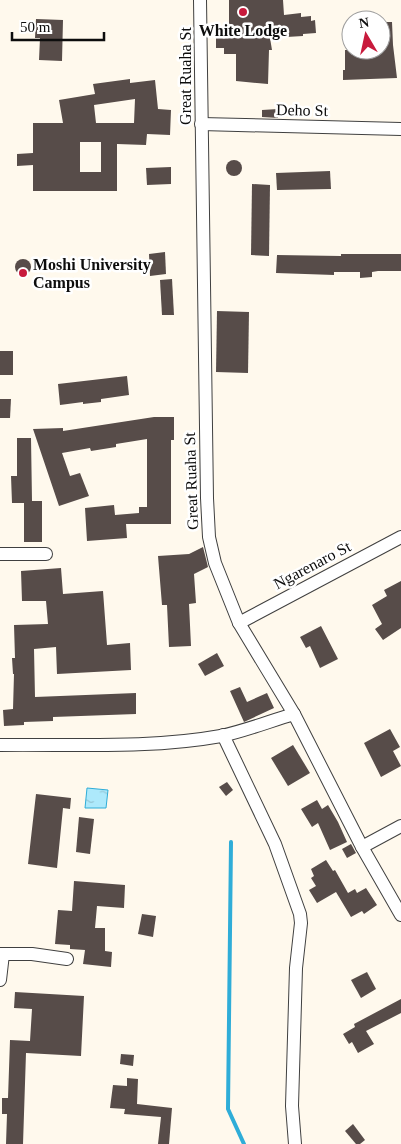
<svg xmlns="http://www.w3.org/2000/svg" width="401" height="1144" viewBox="0 0 401 1144" font-family="Georgia,serif">
<style>
.water{fill:url(#water-ripples);stroke:#2fadd8}
.lines{fill:none;stroke-linecap:round;stroke-linejoin:round}
.stream{stroke:#2fadd8;stroke-width:4}
.building{fill:#574c49;fill-rule:evenodd}
.minor-casing{stroke:#404040;stroke-width:14}
.minor{stroke:#fff;stroke-width:12}
.poi-dot{fill:#c81a3c;stroke:#fff;stroke-width:2}
.labels{text-anchor:middle;dominant-baseline:central;stroke-width:5;stroke-linejoin:round;paint-order:stroke}
.poi-label{font-size:16px;font-weight:bold;fill:#0d0d0d;stroke:#fff}
.street-label{font-size:16px;fill:#0d0d0d;stroke:#fff}
</style>
<defs>
<pattern id="water-ripples" width="26" height="14" patternUnits="userSpaceOnUse" patternTransform="scale(1.25)"><rect width="26" height="14" fill="#ade9fb"/><path d="M2 4q2-2 4 0t4 0M15 11q2-2 4 0t4 0" fill="none" stroke="#94c7d6"/></pattern>
</defs>
<rect width="100%" height="100%" fill="#fff9ed"/>
<polygon class="water" points="87,788 108,790 106,808 85,808"/>
<g class="lines">
<polyline class="stream" points="231,842 228,1109 244,1144"/>
</g>
<g class="building">
<polygon points="229,0 283,0 284,15 301,13 301,17 311,16 311,21 315,20 316,33 303,34 303,36 270,38 272,50 269,50 268,84 236,81 236,54 224,54 224,48 216,48 216,34 229,34"/>
<polygon points="36,19 63,20 62,61 39,60 40,38 35,38"/>
<polygon points="383,22 392,22 393,45 397,78 343,80 343,70 345,70 345,50 381,50 381,41 384,41"/>
<path d="M130,79V83L155,80L158,109L171,110L170,135L147,134L146,145L117,144V191H33V165L17,166V154L33,153V123H63L59,100L95,94L93,84ZM135,99L134,123H96L94,105ZM80,142H101V172H80Z"/>
<polygon points="278,109 278,118 262,117 262,110"/>
<circle cx="234" cy="168" r="8"/>
<polygon points="171,167 171,184 147,185 146,168"/>
<polygon points="330,171 331,189 277,190 276,173"/>
<polygon points="252,184 270,185 269,256 251,255"/>
<polygon points="165,252 166,274 150,276 149,254"/>
<polygon points="341,254 401,254 401,271 378,271 372,272 372,277 360,278 360,272 334,272 334,275 276,273 277,255 341,256"/>
<circle cx="23" cy="267" r="8"/>
<polygon points="172,279 174,315 162,315 160,280"/>
<polygon points="217,311 249,312 248,373 216,372"/>
<rect x="0" y="351" width="13" height="24"/>
<polygon points="127,376 129,395 101,399 101,402 83,404 83,402 60,405 58,384"/>
<polygon points="0,399 11,399 10,418 0,418"/>
<polygon points="154,417 174,417 174,440 171,440 171,524 126,524 127,538 87,541 85,508 114,505 115,515 139,513 139,507 147,507 147,439 116,444 116,447 91,451 90,448 62,453 70,476 80,473 89,496 59,506 33,429 63,428 63,431"/>
<polygon points="17,438 31,438 32,501 42,501 42,542 24,542 24,503 12,503 11,476 17,476"/>
<polygon points="203,547 208,567 194,574 196,603 189,604 191,646 169,647 167,605 162,605 158,556 189,554"/>
<polygon points="61,568 63,594 103,591 107,645 130,643 131,670 57,674 56,647 34,649 35,697 136,693 136,714 53,717 53,721 24,722 24,725 4,726 3,710 13,709 14,674 13,674 12,658 15,658 14,625 48,624 46,601 22,601 21,571"/>
<polygon points="401,581 401,628 383,640 375,629 382,624 372,605 387,596 384,590"/>
<polygon points="321,626 338,659 320,668 310,646 306,648 300,637"/>
<polygon points="217,653 224,666 205,676 198,664"/>
<polygon points="240,687 247,702 267,693 274,708 244,722 230,691"/>
<polygon points="390,729 400,747 393,751 401,766 381,777 364,743"/>
<polygon points="293,745 310,773 288,786 271,758"/>
<polygon points="227,782 233,790 226,796 219,787"/>
<polygon points="36,794 71,798 70,809 63,808 57,868 28,864"/>
<polygon points="317,800 322,809 328,805 338,822 347,842 330,850 318,823 312,827 301,809"/>
<polygon points="79,817 94,819 90,854 76,852"/>
<polygon points="351,844 356,853 347,858 342,849"/>
<polygon points="326,860 333,871 335,870 348,893 355,889 357,893 366,888 377,905 364,914 362,911 351,917 336,892 317,903 309,890 316,886 311,878 314,876 311,869"/>
<polygon points="74,881 125,885 124,908 97,906 95,928 105,928 105,951 112,952 111,967 83,964 85,950 70,949 70,945 55,944 58,910 72,911"/>
<polygon points="142,914 156,916 153,937 138,934"/>
<polygon points="367,972 376,989 361,998 351,980"/>
<polygon points="15,992 84,996 81,1056 26,1053 23,1144 6,1144 7,1114 2,1114 2,1098 8,1098 10,1040 30,1041 32,1009 14,1008"/>
<polygon points="401,999 401,1013 366,1031 374,1044 358,1053 352,1042 349,1044 343,1034 355,1027 354,1024"/>
<polygon points="121,1054 134,1055 133,1066 120,1064"/>
<polygon points="127,1078 138,1079 137,1104 172,1108 169,1144 158,1144 161,1117 124,1114 125,1109 110,1108 113,1085 127,1086"/>
<polygon points="353,1124 365,1140 360,1144 356,1144 345,1131"/>
</g>
<g class="lines">
<defs>
<g id="minor">
<polyline points="200,0 207,498 209,537 215,563 239,623 294,714 362,847 401,915"/>
<polyline points="201,124 401,129"/>
<polyline points="0,554 46,554"/>
<polyline points="239,623 401,537"/>
<polyline points="223,735 275,844 300,914 301,923 296,968 292,1106 295,1144"/>
<path d="M0,745C73,744 149,749 221,736C245,731 270,721 294,714"/>
<polyline points="362,847 401,826"/>
<polyline points="0,954 32,954 67,959"/>
<polyline points="0,980 3,954"/>
</g>
</defs>
<use href="#minor" class="minor-casing"/>
<use href="#minor" class="minor"/>
</g>
<g class="poi-dot">
<circle cx="243" cy="12" r="5"/>
<circle cx="23" cy="273" r="5"/>
</g>
<g class="labels">
<g class="poi-label">
<text x="243" y="30">White Lodge</text>
<text x="33" y="264" text-anchor="start">Moshi University<tspan x="33" dy="18">Campus</tspan></text>
</g>
<g class="street-label">
<text transform="translate(185 76) rotate(-90)">Great Ruaha St</text>
<text transform="translate(302 110) rotate(1)">Deho St</text>
<text transform="translate(191 481) rotate(-92)">Great Ruaha St</text>
<text transform="translate(312 565) rotate(-28)">Ngarenaro St</text>
</g>
</g>
<g transform="translate(366 35) rotate(351)"><circle r="24" fill="#ffffff" stroke="#9e9e9e"/>
<path d="M0-4L9 19L0 12L-9 19Z" fill="#c81a3c"/>
<text y="-8" font-size="14" font-weight="bold" text-anchor="middle" fill="#0d0d0d">N</text>
</g>
<path d="M12 32v8h92v-8" fill="none" stroke="#0d0d0d" stroke-width="2.5"/>
<text x="20" y="32" font-size="15" fill="#0d0d0d" stroke="#ffffff" stroke-width="4" paint-order="stroke">50 m</text>
</svg>
